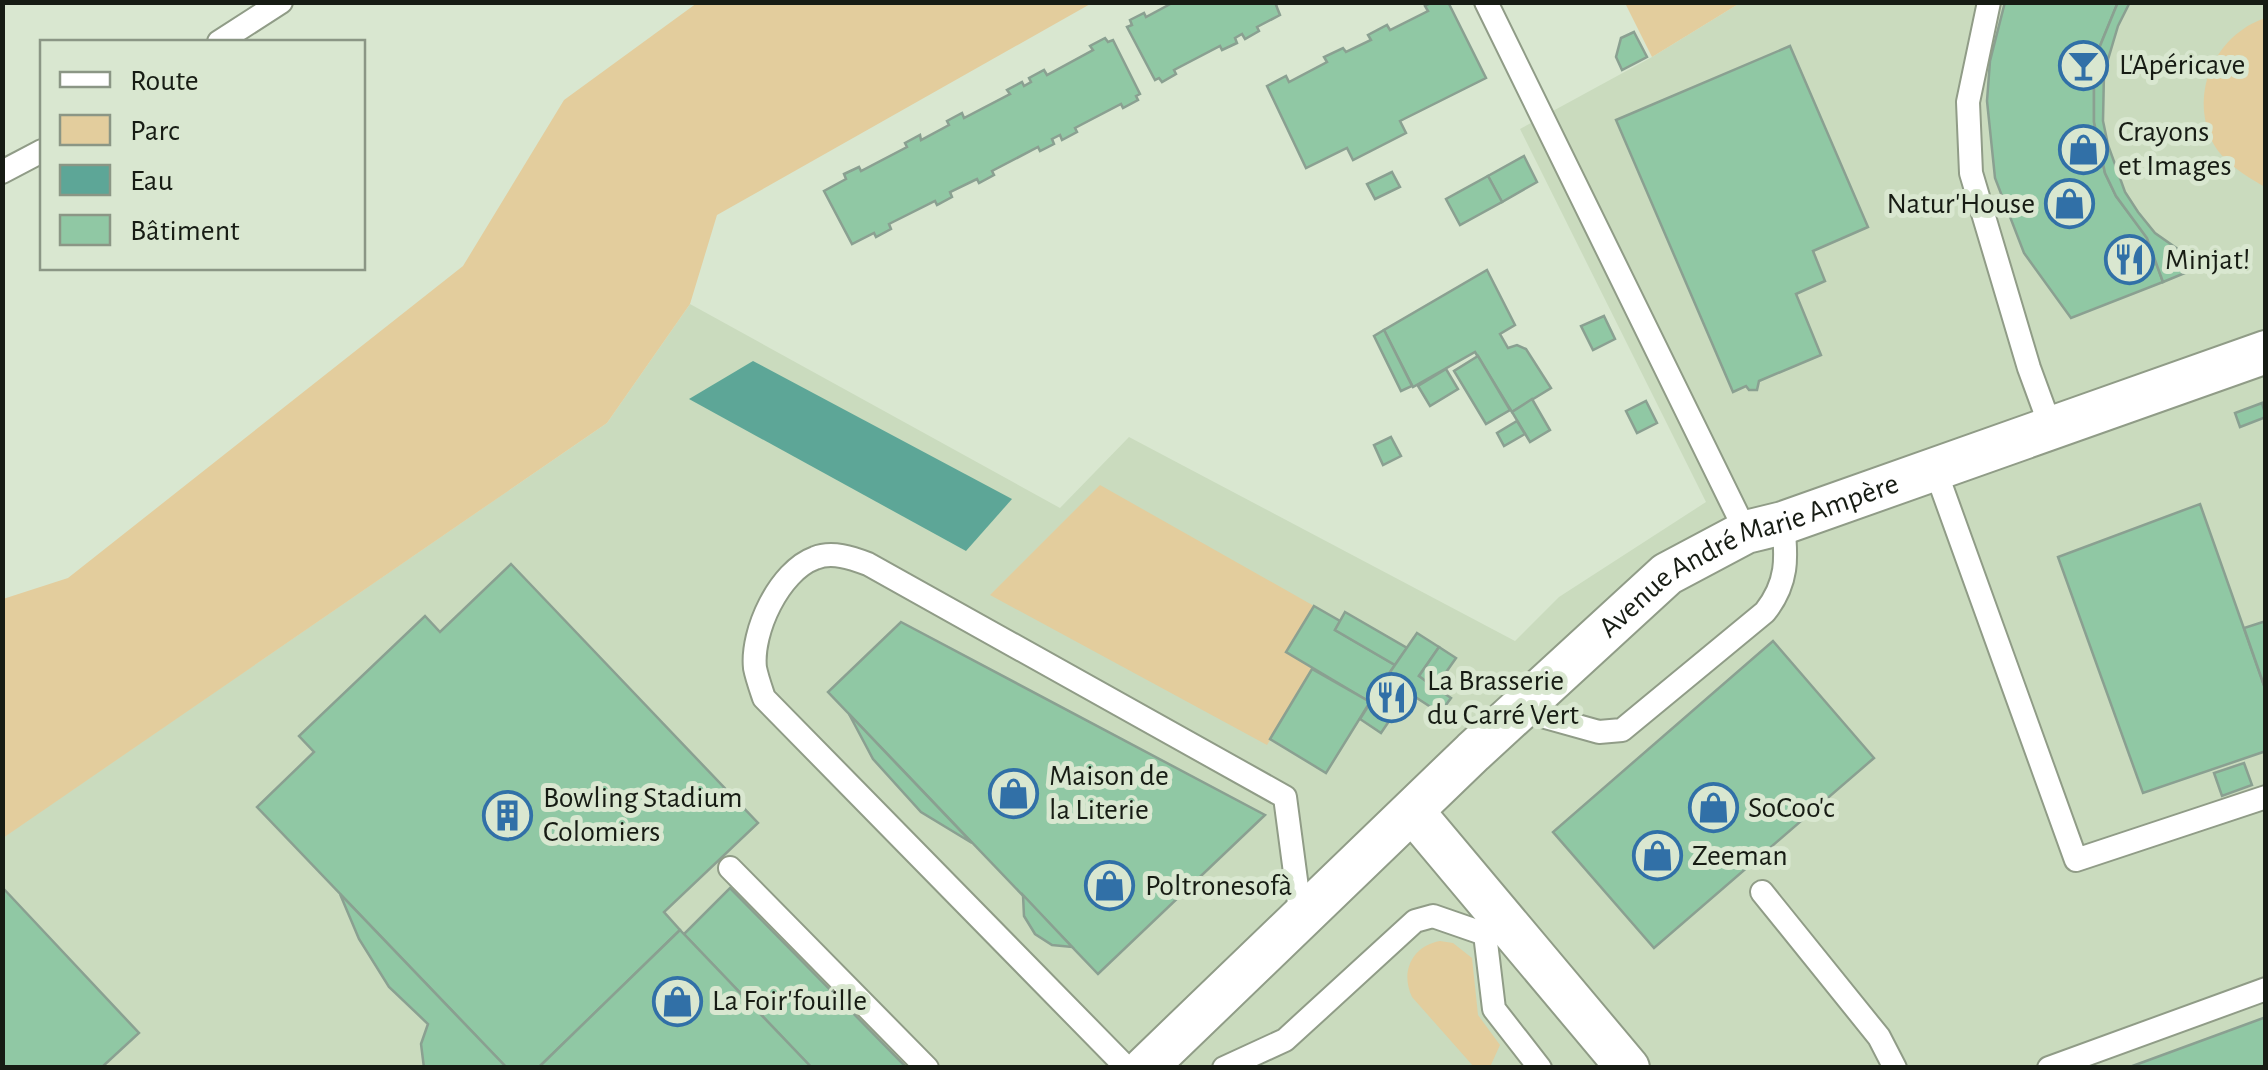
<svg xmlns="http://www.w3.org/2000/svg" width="2268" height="1070" viewBox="0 0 2268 1070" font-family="'Alegreya Sans',sans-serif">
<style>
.built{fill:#cadbbe}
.green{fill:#e3cd9d}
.water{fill:#5da697}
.building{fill:#90c8a4;stroke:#8aa091;stroke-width:2.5}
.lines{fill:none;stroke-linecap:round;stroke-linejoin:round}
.lane-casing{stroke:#909c87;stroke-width:26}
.street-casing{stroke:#909c87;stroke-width:46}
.lane{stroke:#fff;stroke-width:22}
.street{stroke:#fff;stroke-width:42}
.labels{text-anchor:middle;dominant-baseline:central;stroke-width:10;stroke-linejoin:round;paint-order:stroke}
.poi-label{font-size:30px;fill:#171c14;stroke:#d9e7d0;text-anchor:start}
.street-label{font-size:30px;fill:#171c14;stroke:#d9e7d0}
</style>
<rect width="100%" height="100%" fill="#d9e7d0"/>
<polygon class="built" points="1740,3 2265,3 2265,1067 3,1067 2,838 607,423 690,304 1060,508 1129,437 1515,641 1559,597 1706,502 1520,129 1652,57"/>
<g class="green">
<polygon points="697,3 1092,3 717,215 690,304 607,423 3,838 3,599 68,578 463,266 564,100"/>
<polygon points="1625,3 1740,3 1652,57"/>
<path d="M2265,18H2266L2265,187C2246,176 2222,162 2212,141C2189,91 2216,35 2265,18Z"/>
<polygon points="1100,485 1314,606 1287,652 1312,669 1267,745 990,595"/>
<path d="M1440,941L1453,943L1472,958L1478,1015L1500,1045L1490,1067H1474L1412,997C1400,972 1412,946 1440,941Z"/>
</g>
<polygon class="water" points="753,361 1012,499 966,551 689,399"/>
<g class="building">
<polygon points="1174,2 1281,2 1276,5 1280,15 1257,27 1259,31 1245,39 1242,34 1235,38 1237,43 1222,50 1220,46 1174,70 1176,74 1162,82 1159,78 1155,80 1127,27 1132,25 1130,20 1144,13 1146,17"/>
<polygon points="1433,2 1448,2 1486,78 1400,121 1406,133 1353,160 1347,148 1306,168 1267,86 1286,76 1289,82 1327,62 1324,57 1343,48 1346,52 1371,40 1368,35 1387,25 1390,30 1428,11 1425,6"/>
<polygon points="2005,2 2118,2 2100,46 2094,71 2094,122 2105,173 2116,196 2147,238 2163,282 2071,318 2024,253 1995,178 1987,101 1990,61"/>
<polygon points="2118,2 2130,2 2118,26 2104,73 2103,121 2108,145 2125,192 2138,212 2155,233 2202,266 2163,282 2147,238 2116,196 2105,173 2094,122 2094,71 2100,46"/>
<polygon points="1634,32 1647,57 1622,70 1616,57 1621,38"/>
<polygon points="1105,38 1108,42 1113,40 1140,94 1136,96 1138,100 1123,108 1121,104 1075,128 1077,132 1062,140 1060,135 1052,139 1054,144 1040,151 1038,147 992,171 994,175 979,183 977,179 950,192 952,197 937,205 935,201 889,224 891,229 876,237 874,233 852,244 824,191 846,179 844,174 859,167 861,171 907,147 905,143 920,135 921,140 949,125 947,121 962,113 964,118 1010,94 1007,90 1022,82 1024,86 1031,82 1029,78 1044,70 1047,75 1093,50 1090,46"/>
<polygon points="1790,46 1868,227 1813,251 1825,281 1796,294 1821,355 1759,381 1757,390 1749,390 1746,386 1733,392 1616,120"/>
<polygon points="1524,156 1537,182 1502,202 1488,176"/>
<polygon points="1392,172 1400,187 1375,199 1367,184"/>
<polygon points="1488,176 1502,202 1460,225 1446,199"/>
<polygon points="1487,270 1515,325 1500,334 1508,348 1517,345 1526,349 1551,388 1512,412 1475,352 1413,387 1384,330"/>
<polygon points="1604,316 1615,339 1593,350 1581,326"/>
<polygon points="1384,330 1412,386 1401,391 1374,336"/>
<polygon points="1478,356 1510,410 1486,424 1454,371"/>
<polygon points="1446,369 1458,389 1430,406 1418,386"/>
<polygon points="1532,399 1550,430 1530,442 1512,412"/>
<polygon points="1646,401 1657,423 1637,433 1626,411"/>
<polygon points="2262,403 2266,417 2240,427 2235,413"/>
<polygon points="1517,421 1525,434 1504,446 1497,433"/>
<polygon points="1391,437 1401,456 1383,465 1374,445"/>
<polygon points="2200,504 2266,691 2266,751 2143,793 2058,557"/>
<polygon points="511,564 758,823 664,912 680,930 538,1068 507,1068 257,807 314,752 299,736 425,616 440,632"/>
<polygon points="1314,606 1340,621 1335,630 1395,665 1370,702 1286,652"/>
<polygon points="1345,612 1407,648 1395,665 1335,630"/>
<polygon points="2266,621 2266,691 2244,628"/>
<polygon points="901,622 1265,815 1098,974 828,692"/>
<polygon points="1417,633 1439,647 1419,676 1451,698 1440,713 1386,678"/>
<polygon points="1773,641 1874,758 1654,948 1553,832"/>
<polygon points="1439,647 1456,658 1435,688 1419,676"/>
<polygon points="1312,669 1370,702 1326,773 1270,739"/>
<polygon points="1386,678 1408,693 1381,733 1360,719"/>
<polygon points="849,714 972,843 921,812 873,759"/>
<polygon points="2244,763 2252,785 2222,796 2214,773"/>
<polygon points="2,887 139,1033 101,1068 2,1068"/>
<polygon points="730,888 907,1068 812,1068 684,934"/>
<polygon points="340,894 507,1068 424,1068 421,1044 428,1024 389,987 359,939"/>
<polygon points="1023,895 1072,947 1052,945 1035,934 1024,916"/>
<polygon points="680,930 812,1068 538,1068"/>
<polygon points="2266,1017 2266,1068 2127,1068"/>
</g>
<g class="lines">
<defs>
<g id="lane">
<polyline points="1486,2 1746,532"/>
<polyline points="1989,2 1968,102 1971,173 2029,368 2051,428"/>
<polyline points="219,42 281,2"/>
<polyline points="2,172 42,151"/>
<polyline points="1935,469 2076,860 2266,797"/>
<path d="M1520,710L1599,732L1622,730L1765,612C1788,583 1787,558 1783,523"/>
<polyline points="730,868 927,1068"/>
<polyline points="1762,892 1879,1037 1895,1068"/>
<polyline points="1485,934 1494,1009 1540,1068"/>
<path d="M1127,1068L764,698C761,689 757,678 755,668C751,632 779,571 815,558C832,551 852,558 868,564L1285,797L1301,918"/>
<polyline points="1224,1068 1285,1040 1415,921 1433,916 1485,934"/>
<polyline points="2049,1068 2266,989"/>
</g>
<g id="street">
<polyline points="1413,812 1628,1068"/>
<path id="s1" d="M1145,1068L1473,752L1667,574L1746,532L1783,523L2266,352"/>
</g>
</defs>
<use href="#lane" class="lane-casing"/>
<use href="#street" class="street-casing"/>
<use href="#lane" class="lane"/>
<use href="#street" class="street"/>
</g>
<defs>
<symbol id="bar-ring" viewBox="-11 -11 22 22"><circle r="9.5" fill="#d9e7d0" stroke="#3170a7" stroke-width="1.5"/><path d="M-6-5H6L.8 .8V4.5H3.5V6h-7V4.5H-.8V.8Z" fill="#3170a7"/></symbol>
<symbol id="shop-ring" viewBox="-11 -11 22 22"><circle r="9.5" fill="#d9e7d0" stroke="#3170a7" stroke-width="1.5"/><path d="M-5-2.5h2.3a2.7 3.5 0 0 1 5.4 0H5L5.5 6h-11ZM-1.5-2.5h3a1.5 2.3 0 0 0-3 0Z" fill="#3170a7"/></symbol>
<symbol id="restaurant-ring" viewBox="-11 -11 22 22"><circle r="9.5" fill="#d9e7d0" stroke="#3170a7" stroke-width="1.5"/><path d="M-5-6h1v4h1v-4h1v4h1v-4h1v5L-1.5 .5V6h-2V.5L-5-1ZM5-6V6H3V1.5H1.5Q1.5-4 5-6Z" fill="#3170a7"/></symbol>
<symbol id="building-ring" viewBox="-11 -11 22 22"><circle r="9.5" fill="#d9e7d0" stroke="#3170a7" stroke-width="1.5"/><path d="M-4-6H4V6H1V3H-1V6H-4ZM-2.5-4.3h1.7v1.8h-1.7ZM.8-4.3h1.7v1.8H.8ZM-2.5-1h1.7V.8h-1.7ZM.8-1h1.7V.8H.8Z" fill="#3170a7"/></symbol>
</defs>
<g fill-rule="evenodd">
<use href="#bar-ring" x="2056" y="38" width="55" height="55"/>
<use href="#shop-ring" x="2056" y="122" width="55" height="55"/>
<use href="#shop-ring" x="2042" y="176" width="55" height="55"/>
<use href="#restaurant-ring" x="2102" y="232" width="55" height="55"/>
<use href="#restaurant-ring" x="1364" y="670" width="55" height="55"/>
<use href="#shop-ring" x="986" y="766" width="55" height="55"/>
<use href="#shop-ring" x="1686" y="780" width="55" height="55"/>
<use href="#building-ring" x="480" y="788" width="55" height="55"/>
<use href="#shop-ring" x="1630" y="828" width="55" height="55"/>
<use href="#shop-ring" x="1082" y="858" width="55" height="55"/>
<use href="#shop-ring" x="650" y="974" width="55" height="55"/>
</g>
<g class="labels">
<g class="poi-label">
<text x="2119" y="65">L'Apéricave</text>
<text x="2118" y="132">Crayons<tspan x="2118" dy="34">et Images</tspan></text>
<text x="2035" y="204" text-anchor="end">Natur'House</text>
<text x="2165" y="260">Minjat!</text>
<text x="1427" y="681">La Brasserie<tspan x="1427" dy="34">du Carré Vert</tspan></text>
<text x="1049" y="776">Maison de<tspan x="1049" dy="34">la Literie</tspan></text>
<text x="543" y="798">Bowling Stadium<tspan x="543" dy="34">Colomiers</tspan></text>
<text x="1748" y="808">SoCoo'c</text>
<text x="1692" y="856">Zeeman</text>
<text x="1145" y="886">Poltronesofà</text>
<text x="712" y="1001">La Foir'fouille</text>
</g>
<g class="street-label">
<text stroke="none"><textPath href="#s1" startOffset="800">Avenue André Marie Ampère</textPath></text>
</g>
</g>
<rect width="2268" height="1070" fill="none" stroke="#171c14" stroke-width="10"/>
<rect x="40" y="40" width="325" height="230" fill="#d9e7d0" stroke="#8b9685" stroke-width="2.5"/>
<rect x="60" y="72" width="50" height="15" fill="#ffffff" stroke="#8b9685" stroke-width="2.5"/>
<text x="130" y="90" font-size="30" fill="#171c14">Route</text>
<rect x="60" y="115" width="50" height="30" fill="#e3cd9d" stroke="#8b9685" stroke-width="2.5"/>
<text x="130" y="140" font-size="30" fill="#171c14">Parc</text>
<rect x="60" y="165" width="50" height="30" fill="#5da697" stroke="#8b9685" stroke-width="2.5"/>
<text x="130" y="190" font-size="30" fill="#171c14">Eau</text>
<rect x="60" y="215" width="50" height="30" fill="#90c8a4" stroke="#8b9685" stroke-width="2.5"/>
<text x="130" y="240" font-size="30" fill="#171c14">Bâtiment</text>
</svg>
